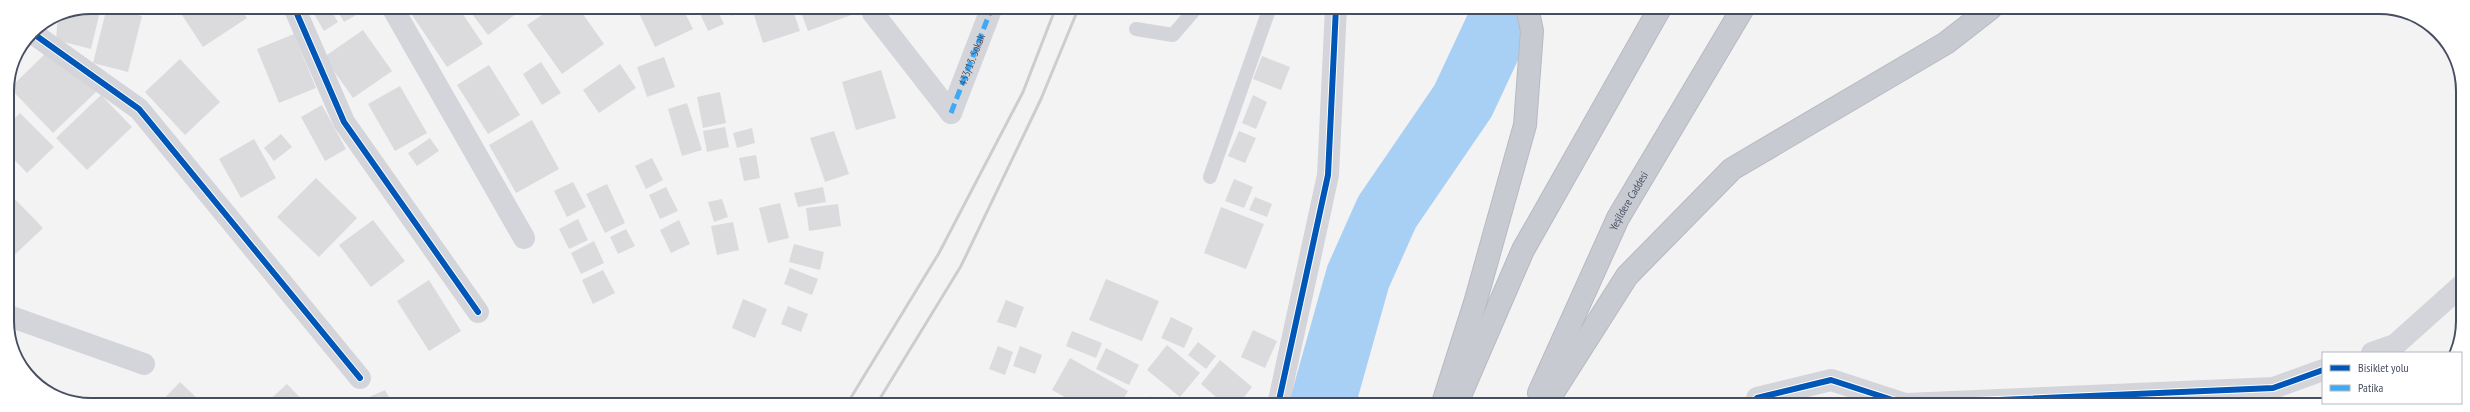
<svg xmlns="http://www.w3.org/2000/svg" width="2470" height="412" viewBox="0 0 2470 412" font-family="'PT Sans Narrow',sans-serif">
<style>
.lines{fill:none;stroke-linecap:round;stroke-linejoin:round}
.river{stroke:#a8cff4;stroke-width:65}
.building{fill:#dbdbdd}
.trunk-casing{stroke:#b8b9c3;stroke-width:24}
.service{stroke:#d4d5da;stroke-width:14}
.minor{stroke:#d4d5da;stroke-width:22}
.tertiary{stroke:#d4d5da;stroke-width:22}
.trunk{stroke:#c8cad1;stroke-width:22}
.rail{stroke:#cccdd0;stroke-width:3}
.quiet{stroke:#3fa9f5;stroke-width:5;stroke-dasharray:10 5;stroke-linecap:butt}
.cycleway-casing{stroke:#fff;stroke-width:8}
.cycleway{stroke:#0057b8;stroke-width:6}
.labels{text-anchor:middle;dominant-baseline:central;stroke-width:3;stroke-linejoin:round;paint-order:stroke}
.street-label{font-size:11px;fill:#484e62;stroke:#fff}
.rim{fill:none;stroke:#484e62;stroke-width:2}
</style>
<rect width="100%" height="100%" fill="#f4f3f3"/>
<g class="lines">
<polyline class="river" points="1322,405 1358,277 1387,212 1463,101 1507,7"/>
</g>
<g class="building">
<polygon points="91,7 101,7 91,49 56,40 58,14"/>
<polygon points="107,7 142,16 128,72 93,63"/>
<polygon points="194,7 239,7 247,18 203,47 182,15"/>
<polygon points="310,7 329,7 338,22 324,31"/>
<polygon points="335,7 361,7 363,11 344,22"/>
<polygon points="417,7 458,7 483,44 447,67 410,12"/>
<polygon points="482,7 517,7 520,11 488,35 472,14"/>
<polygon points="554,7 578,7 604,44 562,74 527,25"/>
<polygon points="601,7 618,7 608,15"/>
<polygon points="636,7 682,7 693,29 655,47"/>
<polygon points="697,7 716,7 724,24 708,31"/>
<polygon points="727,7 750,7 731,16"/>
<polygon points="770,7 792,7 800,31 763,43 753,12"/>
<polygon points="799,7 848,7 851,15 808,31"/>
<polygon points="363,30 392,71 353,98 324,57"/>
<polygon points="294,34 316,88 279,103 257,49"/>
<polygon points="48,51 96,92 53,133 10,88"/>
<polygon points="1262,56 1290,67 1281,90 1253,79"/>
<polygon points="664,57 675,87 647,97 637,67"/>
<polygon points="180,59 220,102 185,135 145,92"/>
<polygon points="541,62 561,93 542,105 523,74"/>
<polygon points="620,64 636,88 599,113 583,90"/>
<polygon points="489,65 520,115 488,134 457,85"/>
<polygon points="881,70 896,118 856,130 842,82"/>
<polygon points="400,86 427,133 395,151 368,104"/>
<polygon points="720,92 726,123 703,128 697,97"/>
<polygon points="101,95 132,127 87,170 56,138"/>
<polygon points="1253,95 1267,102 1256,129 1242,123"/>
<polygon points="687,103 702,150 682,156 668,109"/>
<polygon points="322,105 346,149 325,161 301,117"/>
<polygon points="20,113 54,147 27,173 7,152 7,126"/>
<polygon points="532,120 559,169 516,193 489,145"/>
<polygon points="725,127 729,147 707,152 703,131"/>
<polygon points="752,128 755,143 737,148 733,133"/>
<polygon points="834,131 849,174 825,182 810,138"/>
<polygon points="1239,131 1256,138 1245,163 1228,156"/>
<polygon points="281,134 292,147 274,161 264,148"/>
<polygon points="430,138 439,151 417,166 408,153"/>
<polygon points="254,139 276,178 241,198 219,159"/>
<polygon points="756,155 760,178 744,181 739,158"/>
<polygon points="652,158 663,180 646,189 635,166"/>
<polygon points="316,178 357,218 319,257 277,217"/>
<polygon points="1234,179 1253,187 1244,208 1225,201"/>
<polygon points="573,182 586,207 567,217 554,191"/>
<polygon points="607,184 625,223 605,233 586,194"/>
<polygon points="666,187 678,211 660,219 649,195"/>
<polygon points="823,187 826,202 798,207 794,193"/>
<polygon points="8,192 43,228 8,261"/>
<polygon points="1255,197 1272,204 1267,217 1249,210"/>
<polygon points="722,199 728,217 714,222 708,202"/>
<polygon points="780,203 789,238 768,243 759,208"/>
<polygon points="838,204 841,226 809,231 806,208"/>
<polygon points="1221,207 1264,224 1246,269 1204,253"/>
<polygon points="578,219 588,240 569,249 559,229"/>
<polygon points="373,220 405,261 371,287 339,245"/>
<polygon points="679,220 690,244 671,253 660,230"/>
<polygon points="733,222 739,250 717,255 711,226"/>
<polygon points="626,229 635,246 618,254 610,237"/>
<polygon points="594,241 604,263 581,274 571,253"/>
<polygon points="794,244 824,252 820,270 789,262"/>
<polygon points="790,268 818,279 812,295 784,284"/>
<polygon points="603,270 615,293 593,304 582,280"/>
<polygon points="1106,279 1159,301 1142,341 1089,320"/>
<polygon points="429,280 461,331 429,351 397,301"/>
<polygon points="743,299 767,309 755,338 732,328"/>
<polygon points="1006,300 1024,307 1016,328 997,322"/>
<polygon points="788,306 808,314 801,332 781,324"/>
<polygon points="1171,317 1193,328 1184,348 1161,338"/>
<polygon points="1253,330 1277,341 1265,368 1241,357"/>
<polygon points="1072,331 1102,343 1096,358 1066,346"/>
<polygon points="1198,342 1216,356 1206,369 1188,355"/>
<polygon points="1167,345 1200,373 1180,397 1147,370"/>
<polygon points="998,346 1013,352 1005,375 989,369"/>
<polygon points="1020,346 1042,355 1035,374 1013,366"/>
<polygon points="1106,348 1139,365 1129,385 1096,369"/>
<polygon points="1070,358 1128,391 1120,405 1079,405 1052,390"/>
<polygon points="1220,360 1252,387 1238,405 1225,405 1201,384"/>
<polygon points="180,382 203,404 159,404"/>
<polygon points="287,384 306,404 265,404"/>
<polygon points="385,390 393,404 370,404 367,398"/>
<polygon points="1150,396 1161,405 1143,405"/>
</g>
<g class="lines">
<defs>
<g id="trunk">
<path id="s2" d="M1539,393L1618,218L1743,8"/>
<polyline points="1444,400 1475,303 1525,125 1532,31 1527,7"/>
<polyline points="1456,405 1523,250 1660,8"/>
<polyline points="1545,405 1627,276 1732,169 1946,43 1991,8"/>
</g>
</defs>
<use href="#trunk" class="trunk-casing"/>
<g class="service">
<polyline points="1136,29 1173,35 1197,7"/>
<polyline points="1210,177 1270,7"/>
</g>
<g class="minor">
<polyline points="294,7 344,122 478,312"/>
<polyline points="392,7 524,238"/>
<polyline points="871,7 873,13 951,113"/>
<polyline points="31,32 139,109 360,378"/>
<path id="s1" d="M951,113L992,7"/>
<polyline points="9,316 144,364"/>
<polyline points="2372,353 2395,345 2462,285"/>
<polyline points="1757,405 1757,398 1831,380 1905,404 2273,388 2323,370"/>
</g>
<polyline class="tertiary" points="1278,405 1328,175 1336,7"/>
<use href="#trunk" class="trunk"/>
<g class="rail">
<polyline points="847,404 939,253 1023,92 1056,7"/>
<polyline points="876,405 961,266 1041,99 1079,7"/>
</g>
<polyline class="quiet" points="951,113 992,7"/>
<defs>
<g id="cycleway">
<polyline points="294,7 344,122 478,312"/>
<polyline points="31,32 139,109 360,378"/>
<polyline points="1278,405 1328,175 1336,7"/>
<polyline points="1757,405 1757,398 1831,380 1905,404 2273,388 2323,370"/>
</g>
</defs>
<use href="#cycleway" class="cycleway-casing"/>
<use href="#cycleway" class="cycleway"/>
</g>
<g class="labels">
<g class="street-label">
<text stroke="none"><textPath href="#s1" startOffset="57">433/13. Sokak</textPath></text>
<text stroke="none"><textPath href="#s2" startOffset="212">Yeşildere Caddesi</textPath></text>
</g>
</g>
<path d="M0 0H2470V412H0ZM91 14H2379A77 77 0 0 1 2456 91V321A77 77 0 0 1 2379 398H91A77 77 0 0 1 14 321V91A77 77 0 0 1 91 14Z" fill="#fff" fill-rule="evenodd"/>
<path class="rim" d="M91 14H2379A77 77 0 0 1 2456 91V321A77 77 0 0 1 2379 398H91A77 77 0 0 1 14 321V91A77 77 0 0 1 91 14Z"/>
<rect x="2322" y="352" width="140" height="52" fill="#ffffff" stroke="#b6b8c0"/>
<rect x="2330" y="365" width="20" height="6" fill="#0057b8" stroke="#b6b8c0"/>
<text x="2358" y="372" font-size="12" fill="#484e62">Bisiklet yolu</text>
<rect x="2330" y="385" width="20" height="6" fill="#3fa9f5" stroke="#b6b8c0"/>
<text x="2358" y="392" font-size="12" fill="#484e62">Patika</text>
</svg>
